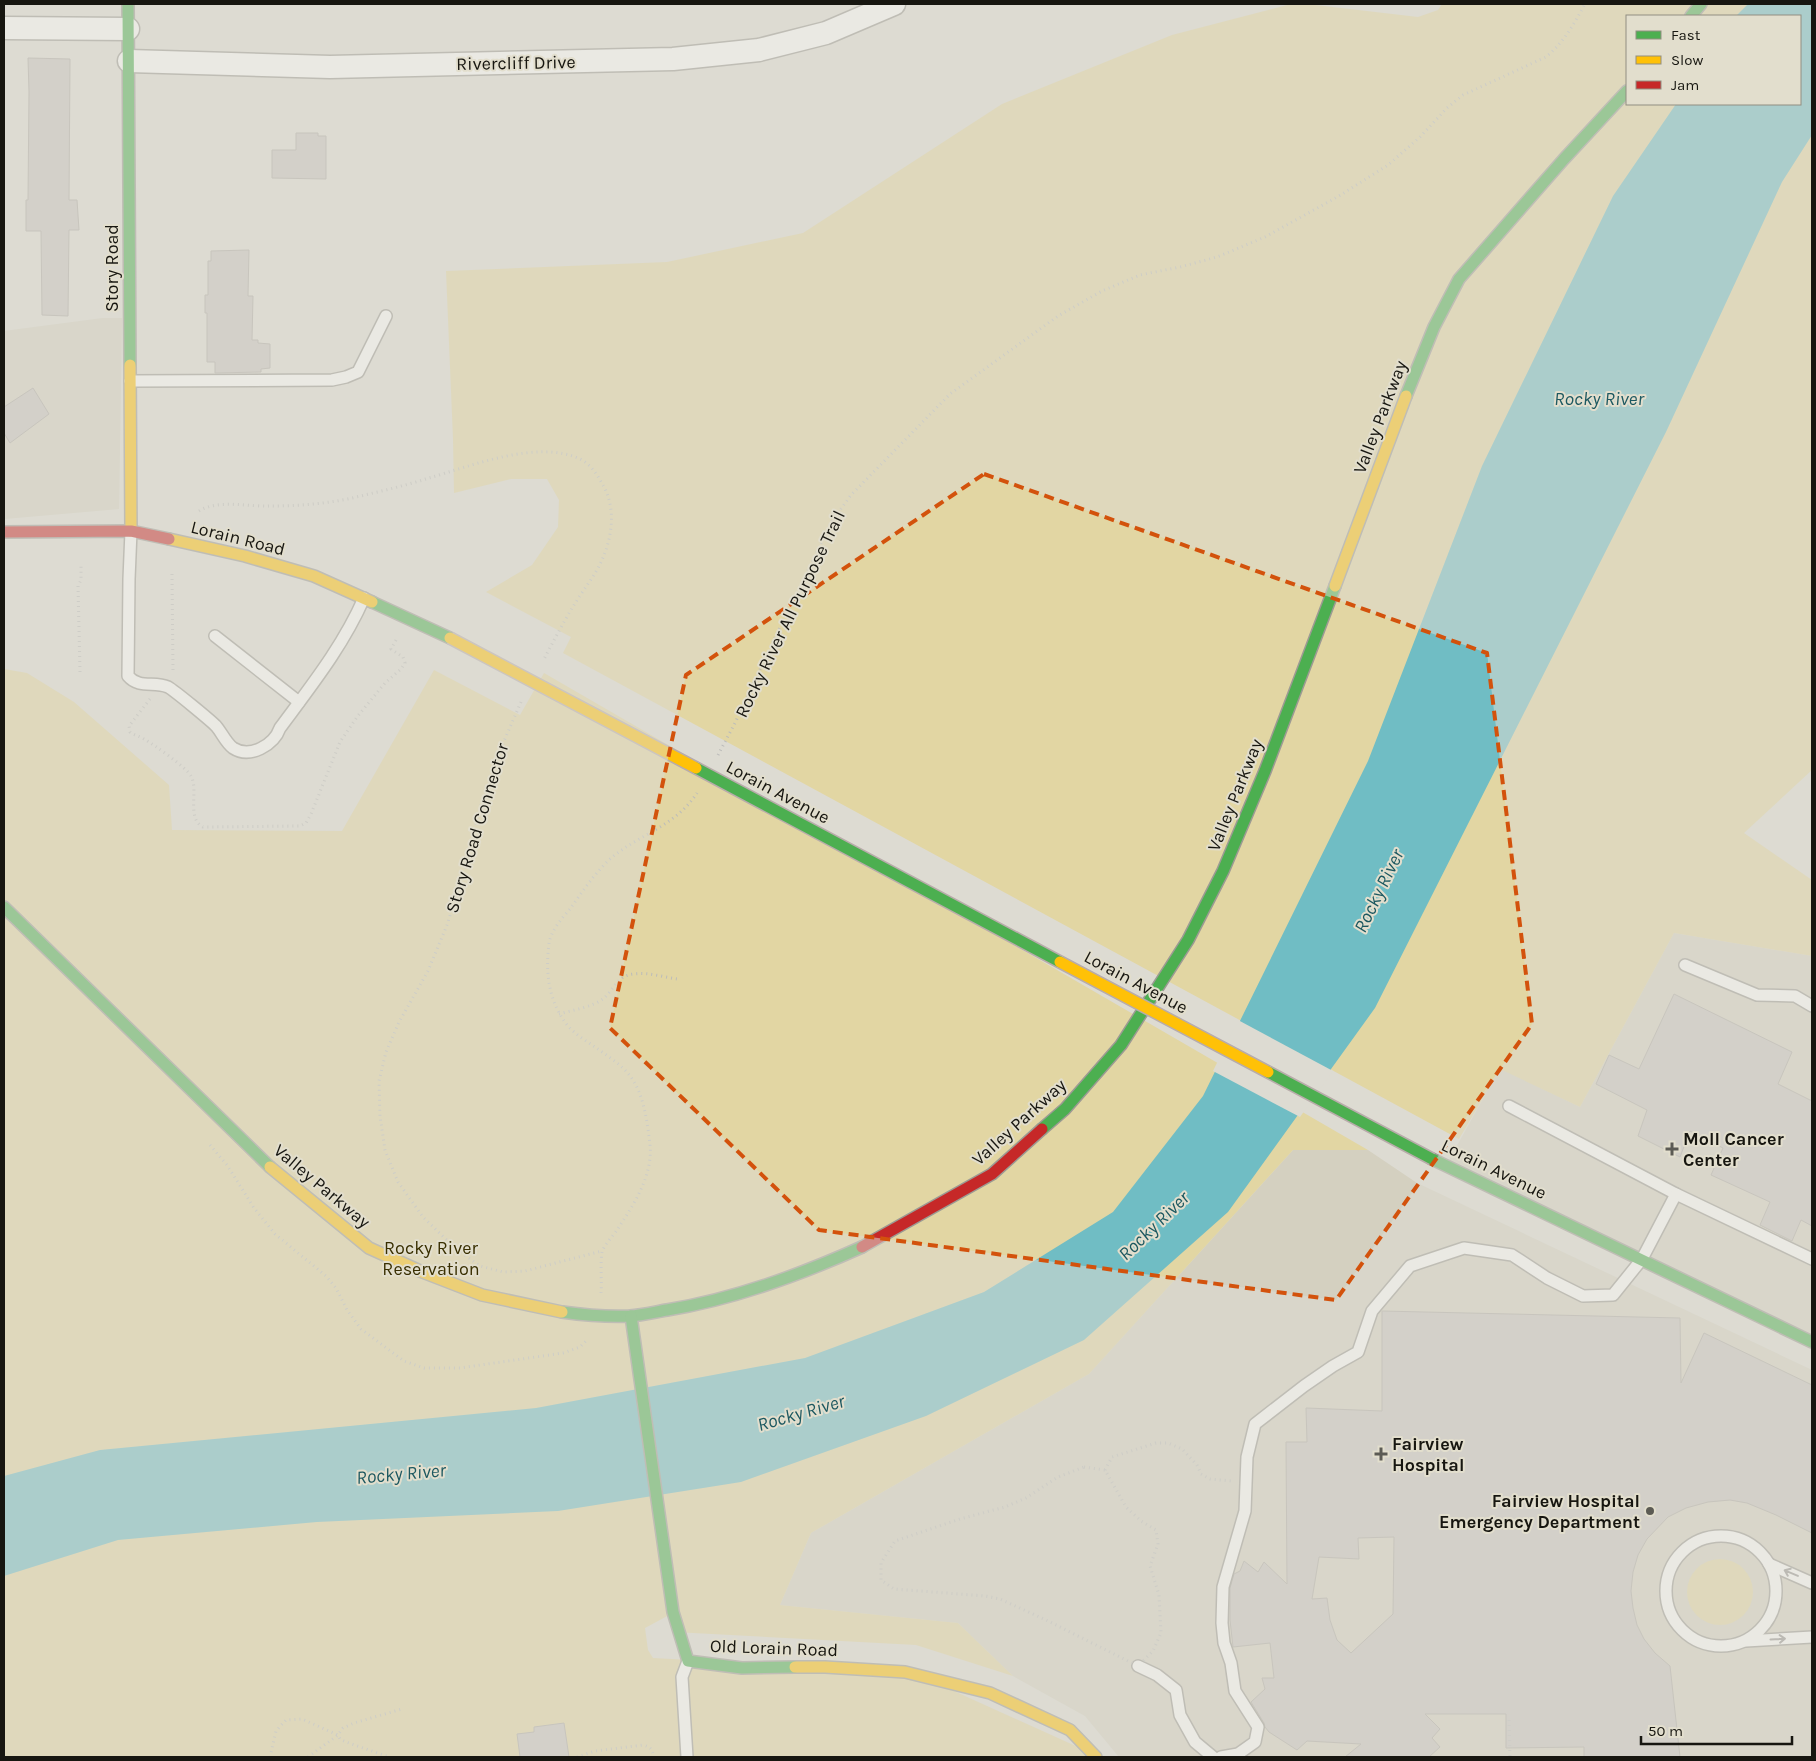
<svg xmlns="http://www.w3.org/2000/svg" width="1816" height="1761" viewBox="0 0 1816 1761" font-family="Karla,sans-serif">
<style>
.built{fill:#d4d0c0}
.green{fill:#e2d6a3;fill-rule:evenodd}
.water{fill:#70bdc4}
.pier{fill:#dddbd2}
.building{fill:#c7c3be;stroke:#afaba5;fill-rule:evenodd}
.lines{fill:none;stroke-linecap:round;stroke-linejoin:round}
.lane-casing{stroke:#9c9a93;stroke-width:14}
.street-casing{stroke:#9c9a93;stroke-width:25}
.fast-casing{stroke:#9c9a93;stroke-width:14}
.slow-casing{stroke:#9c9a93;stroke-width:14}
.jam-casing{stroke:#9c9a93;stroke-width:14}
.path{stroke:#bcbcba;stroke-width:3;stroke-dasharray:1 4;stroke-linecap:butt}
.lane{stroke:#fafaf8;stroke-width:11}
.street{stroke:#fafaf8;stroke-width:22}
.fast{stroke:#4caf50;stroke-width:11}
.slow{stroke:#ffc107;stroke-width:11}
.jam{stroke:#c62828;stroke-width:11}
.fast-bridge-casing{stroke:#b8acaa;stroke-width:14;stroke-linecap:butt}
.slow-bridge-casing{stroke:#b8acaa;stroke-width:14;stroke-linecap:butt}
.fast-bridge{stroke:#4caf50;stroke-width:11}
.slow-bridge{stroke:#ffc107;stroke-width:11}
.oneway{stroke:#949390}
.marked{fill:none;stroke:#d3520c;stroke-width:4;stroke-dasharray:10 6;stroke-linejoin:round}
.poi-dot{fill:#5c5b54;stroke:#e2decd;stroke-width:2}
.labels{text-anchor:middle;dominant-baseline:central;stroke-width:4;stroke-linejoin:round;paint-order:stroke}
.street-label{font-size:18px;fill:#171610;stroke:#e2decd}
.poi-label{font-size:18px;font-weight:bold;fill:#171610;stroke:#e2decd;text-anchor:start}
.park-label{font-size:18px;fill:#392f01;stroke:#e2decd}
.water-label{font-size:19px;font-style:italic;fill:#1c5860;stroke:#e2decd}
</style>
<rect width="100%" height="100%" fill="#dddbd2"/>
<g class="built">
<polygon points="103,318 122,318 119,509 4,519 4,331"/>
<polygon points="1674,933 1812,956 1812,1338 1448,1162 1500,1068 1580,1107"/>
<polygon points="1293,1150 1368,1150 1417,1183 1812,1370 1812,1757 1119,1757 1085,1716 1013,1676 958,1623 780,1605 811,1533 1089,1374"/>
</g>
<g class="green">
<path d="M1291,4H1307L1418,17L1438,10L1442,4H1812V770L1744,833L1812,880V956L1674,933L1580,1107L1500,1069L1459,1139L563,653L571,637L486,592L532,565L558,527L559,500L547,479H511L454,493L453,439L446,271L667,262L803,233L1002,104L1172,35ZM1627,16H1800V104H1627Z"/>
<polygon points="4,669 27,673 74,702 169,785 172,830 342,831 434,670 520,715 544,673 1368,1150 1293,1150 1089,1374 811,1533 780,1605 958,1623 1013,1676 916,1645 674,1632 671,1614 645,1628 648,1650 653,1658 912,1672 1100,1757 4,1757"/>
<circle cx="1720" cy="1592" r="33"/>
</g>
<polygon class="water" points="1748,4 1812,4 1812,135 1782,182 1666,432 1375,1008 1228,1212 1084,1340 926,1416 741,1482 558,1511 317,1522 118,1540 4,1576 4,1476 100,1450 536,1408 805,1358 984,1292 1113,1212 1203,1096 1368,761 1482,466 1613,196 1676,104 1800,104 1800,16 1736,16"/>
<polygon class="pier" points="1238,1020 1333,1071 1300,1117 1213,1071"/>
<g class="building">
<polygon points="28,58 70,59 69,200 77,200 79,230 69,230 68,316 42,315 41,231 26,231 26,200 28,200 29,92"/>
<polygon points="296,133 318,133 318,136 326,136 326,179 272,178 272,150 296,150"/>
<polygon points="249,250 248,296 253,296 252,340 258,340 258,343 270,344 270,368 261,369 261,372 215,373 215,362 207,362 207,313 205,313 205,295 208,295 208,261 211,261 211,251"/>
<polygon points="33,388 49,414 10,443 4,433 4,407"/>
<polygon points="1674,994 1792,1052 1778,1084 1812,1101 1812,1226 1801,1220 1792,1241 1760,1225 1770,1202 1711,1175 1723,1148 1690,1131 1680,1157 1638,1136 1647,1110 1596,1084 1609,1055 1639,1069"/>
<path d="M1382,1311L1680,1318L1681,1383L1704,1333L1812,1385V1533L1776,1515L1747,1503L1730,1500L1708,1502L1686,1508L1668,1517L1647,1539L1638,1555L1633,1572L1631,1591L1633,1608L1637,1625L1644,1639L1655,1653L1670,1666L1680,1757H1584V1747L1506,1748V1714H1425L1440,1729L1432,1738L1440,1747L1429,1757H1345L1361,1744L1307,1741L1297,1750L1269,1732L1265,1727L1264,1723L1251,1702L1265,1689L1262,1678H1274L1270,1643L1233,1647L1230,1620V1588L1234,1574L1240,1571L1244,1561L1258,1572L1264,1562L1287,1584L1286,1442H1307L1306,1408L1382,1411ZM1394,1537L1393,1614L1351,1653L1337,1640L1330,1620L1327,1598L1312,1599L1319,1557L1359,1559L1358,1538Z"/>
<polygon points="564,1723 569,1757 520,1757 517,1734 534,1732 534,1727"/>
</g>
<g class="lines">
<defs>
<g id="lane">
<polyline points="130,381 332,380 346,377 358,372 386,316"/>
<path d="M131,531L129,579L128,676C139,689 154,681 168,687C175,691 210,720 216,726C222,733 226,743 233,748C250,759 274,745 280,728C311,686 343,646 364,598"/>
<polyline points="215,636 299,702"/>
<polyline points="1685,965 1757,995 1795,996 1812,1006"/>
<polyline points="1509,1106 1676,1194 1812,1259"/>
<circle cx="1721" cy="1591" r="55"/>
<polyline points="1769,1564 1812,1583"/>
<polyline points="1746,1641 1812,1637"/>
<polyline points="1138,1666 1157,1675 1176,1690 1180,1715 1195,1742 1213,1757"/>
<polyline points="687,1757 682,1677 688,1661"/>
<polyline points="1221,1757 1238,1754 1255,1742 1258,1727 1235,1691 1231,1663 1224,1643 1222,1623 1223,1587 1245,1511 1247,1457 1255,1424 1304,1386 1333,1366 1358,1352 1372,1311 1410,1266 1464,1248 1512,1255 1547,1278 1583,1296 1613,1295 1642,1259 1676,1194"/>
</g>
<g id="street">
<polyline points="4,28 128,29"/>
<polyline points="129,61 330,67 673,59 759,50 826,33 894,4"/>
</g>
<g id="fast">
<polyline points="128,4 130,365"/>
<polyline points="1691,16 1701,4"/>
<polyline points="1406,396 1434,327 1459,279 1564,159 1627,91"/>
<polyline points="372,602 450,638"/>
<polyline points="4,907 270,1167"/>
<polyline points="1042,1129 1065,1109 1121,1045 1188,940 1223,871 1265,771 1335,586"/>
<polyline points="1432,1159 1812,1342"/>
<path d="M562,1312C584,1315 607,1317 630,1316C642,1315 655,1312 667,1310C735,1299 800,1275 862,1247"/>
<polyline points="631,1316 673,1612 688,1661 742,1668 795,1667"/>
</g>
<g id="slow">
<polyline points="130,365 131,531"/>
<polyline points="169,539 245,556 314,576 372,602"/>
<polyline points="1335,586 1406,396"/>
<polyline points="270,1167 369,1248 420,1271 482,1295 562,1312"/>
<polyline points="795,1667 825,1667 905,1672 990,1693 1070,1730 1096,1757"/>
</g>
<g id="jam">
<polyline points="4,532 131,531 169,539"/>
<polyline points="862,1247 992,1174 1042,1129"/>
</g>
</defs>
<use href="#lane" class="lane-casing"/>
<use href="#street" class="street-casing"/>
<use href="#fast" class="fast-casing"/>
<use href="#slow" class="slow-casing"/>
<use href="#jam" class="jam-casing"/>
<g class="path">
<path d="M199,511C218,499 248,507 270,506C297,506 325,504 352,498C378,492 404,486 429,478C471,466 538,439 580,459C592,465 598,476 604,487C616,509 612,538 602,560C595,576 583,590 574,605C563,623 553,642 543,661"/>
<polyline points="172,574 173,672"/>
<polyline points="80,672 78,586 81,580 81,566"/>
<path d="M150,699L129,726L130,732C134,735 139,736 144,739C153,744 186,767 191,776C199,790 186,818 203,827L300,826L306,823L311,814L340,742L357,717L385,683L401,669L405,663L403,657L391,649L396,640"/>
<polyline points="521,702 501,748 481,805 464,872 447,925 428,971 399,1022 386,1052 379,1081 380,1116 385,1150 398,1182 423,1217 455,1248 480,1266 503,1272 525,1271 602,1251"/>
<path d="M718,755L735,723L771,646L832,521L851,495L950,394L1058,316L1102,291L1140,275L1180,267L1217,257L1265,237L1339,196L1388,165L1420,137L1447,108L1463,95L1546,57C1564,42 1574,24 1585,4"/>
<path d="M559,1014C573,1010 593,1007 604,998C614,989 618,975 634,974C648,972 663,977 677,979"/>
<polyline points="210,1145 227,1165 254,1208 275,1234 326,1276 336,1288 347,1310 361,1329 404,1361 424,1368 460,1368 563,1353 580,1347 588,1339"/>
<path d="M601,1293C602,1282 600,1263 602,1252C604,1245 613,1236 617,1230C634,1204 653,1176 650,1144C647,1121 644,1094 630,1076C621,1064 606,1055 595,1047C586,1041 575,1034 568,1026C549,1003 545,973 549,944C550,932 562,918 570,909C582,892 595,873 610,859C639,834 675,827 697,793"/>
<polygon points="1084,1467 1105,1470 1126,1507 1141,1521 1156,1530 1158,1544 1150,1566 1159,1595 1161,1633 1153,1651 1138,1666 1046,1620 1000,1599 985,1596 894,1589 881,1580 881,1563 895,1541 960,1519 1005,1507 1026,1498 1058,1477"/>
<polyline points="1105,1470 1112,1457 1156,1443 1168,1443 1182,1449 1197,1465 1201,1474 1210,1479 1232,1481"/>
<polyline points="1509,1720 1510,1757"/>
<polyline points="270,1757 276,1731 286,1720 302,1719 338,1735 340,1739 346,1742 389,1757"/>
<polyline points="308,1757 338,1735 343,1728 354,1723 402,1709"/>
<path d="M577,1757L595,1751L643,1745C651,1747 652,1749 654,1757"/>
</g>
<use href="#lane" class="lane"/>
<use href="#street" class="street"/>
<use href="#fast" class="fast"/>
<use href="#slow" class="slow"/>
<use href="#jam" class="jam"/>
<defs>
<g id="fast-bridge">
<polyline points="696,768 1060,962"/>
<polyline points="1268,1072 1432,1159"/>
</g>
<g id="slow-bridge">
<polyline points="450,638 696,768"/>
<polyline points="1060,962 1268,1072"/>
</g>
</defs>
<use href="#fast-bridge" class="fast-bridge-casing"/>
<use href="#slow-bridge" class="slow-bridge-casing"/>
<use href="#fast-bridge" class="fast-bridge"/>
<use href="#slow-bridge" class="slow-bridge"/>
</g>
<defs><path id="oneway-shaft" d="M-6 0H5M1.5-3L5.5 0L1.5 3" fill="none" stroke-width="1.6" stroke-linecap="round" stroke-linejoin="round" transform="scale(1.25)"/></defs>
<g class="oneway">
<use href="#oneway-shaft" transform="translate(1791 1573) rotate(-157)"/>
<use href="#oneway-shaft" transform="translate(1778 1639) rotate(-3)"/>
</g>
<path d="M0 0H1816V1761H0ZM984,474L1487,653L1532,1024L1336,1300L819,1230L610,1028L686,675Z" fill="#dddbd2" fill-opacity=".55" fill-rule="evenodd"/>
<path class="marked" d="M984,474L1487,653L1532,1024L1336,1300L819,1230L610,1028L686,675Z"/>
<g class="poi-dot">
<path d="M1669.5 1141.5h5v5h5v5h-5v5h-5v-5h-5v-5h5z"/>
<path d="M1378.5 1446.5h5v5h5v5h-5v5h-5v-5h-5v-5h5z"/>
<circle cx="1650" cy="1511" r="5"/>
</g>
<g class="labels">
<g class="street-label">
<text transform="translate(516 63) rotate(-1)">Rivercliff Drive</text>
<text transform="translate(112 268) rotate(-90)">Story Road</text>
<text transform="translate(1380 417) rotate(-69)">Valley Parkway</text>
<text transform="translate(238 538) rotate(14)">Lorain Road</text>
<text transform="translate(790 614) rotate(-64)">Rocky River All Purpose Trail</text>
<text transform="translate(778 792) rotate(28)">Lorain Avenue</text>
<text transform="translate(1235 795) rotate(-68)">Valley Parkway</text>
<text transform="translate(477 828) rotate(-73)">Story Road Connector</text>
<text transform="translate(1136 982) rotate(28)">Lorain Avenue</text>
<text transform="translate(1019 1122) rotate(-42)">Valley Parkway</text>
<text transform="translate(1494 1169) rotate(26)">Lorain Avenue</text>
<text transform="translate(322 1186) rotate(40)">Valley Parkway</text>
<text transform="translate(774 1648) rotate(2)">Old Lorain Road</text>
</g>
<g class="poi-label">
<text x="1683" y="1139">Moll Cancer<tspan x="1683" dy="21">Center</tspan></text>
<text x="1392" y="1444">Fairview<tspan x="1392" dy="21">Hospital</tspan></text>
<text x="1640" y="1501" text-anchor="end">Fairview Hospital<tspan x="1640" dy="21">Emergency Department</tspan></text>
</g>
<g class="park-label">
<text x="431" y="1248">Rocky River<tspan x="431" dy="21">Reservation</tspan></text>
</g>
<g class="water-label">
<text x="1599" y="399">Rocky River</text>
<text transform="translate(1379 891) rotate(-64)">Rocky River</text>
<text transform="translate(1154 1226) rotate(-44)">Rocky River</text>
<text transform="translate(801 1413) rotate(-16)">Rocky River</text>
<text transform="translate(401 1474) rotate(-5)">Rocky River</text>
</g>
</g>
<rect width="1816" height="1761" fill="none" stroke="#171610" stroke-width="10"/>
<rect x="1626" y="15" width="175" height="90" fill="#e2decd" stroke="#918e81"/>
<rect x="1636" y="31" width="25" height="8" fill="#4caf50" stroke="#918e81"/>
<text x="1671" y="40" font-size="15" fill="#171610">Fast</text>
<rect x="1636" y="56" width="25" height="8" fill="#ffc107" stroke="#918e81"/>
<text x="1671" y="65" font-size="15" fill="#171610">Slow</text>
<rect x="1636" y="81" width="25" height="8" fill="#c62828" stroke="#918e81"/>
<text x="1671" y="90" font-size="15" fill="#171610">Jam</text>
<path d="M1641 1736v8h151v-8" fill="none" stroke="#171610" stroke-width="2.5"/>
<text x="1648" y="1736" font-size="15" fill="#171610" stroke="#e2decd" stroke-width="4" paint-order="stroke">50 m</text>
</svg>
